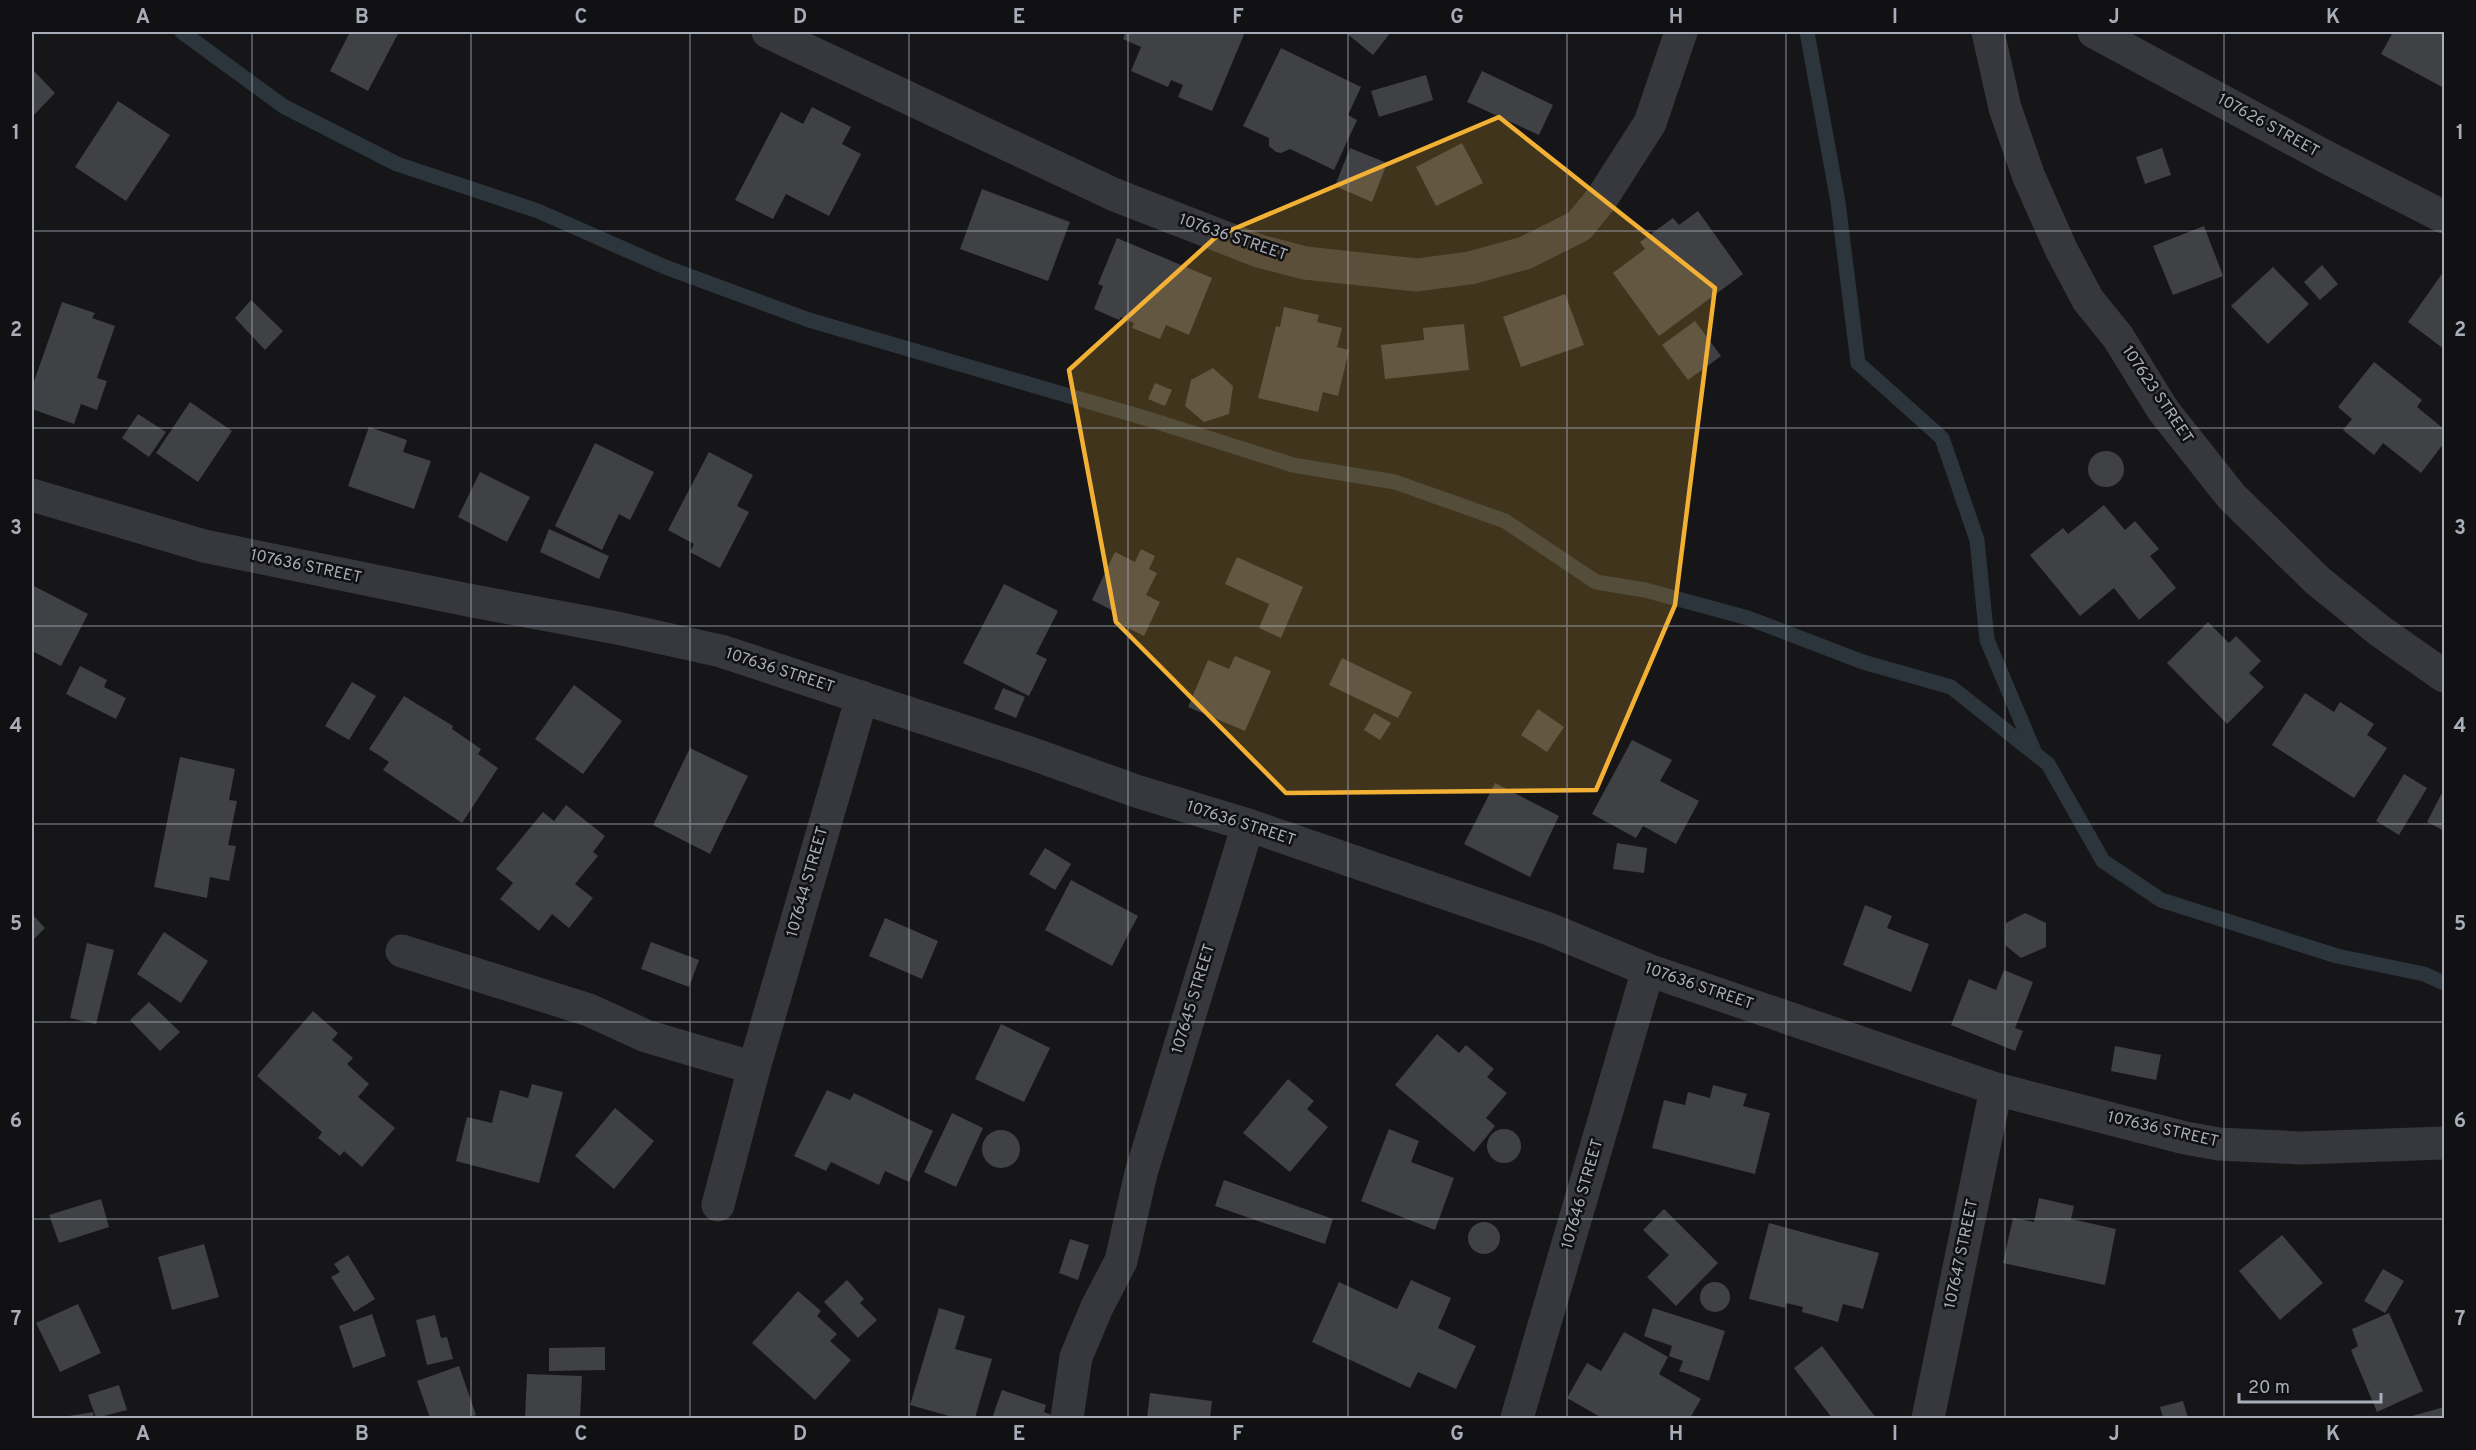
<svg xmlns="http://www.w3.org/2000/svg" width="2476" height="1450" viewBox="0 0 2476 1450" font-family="Overpass,sans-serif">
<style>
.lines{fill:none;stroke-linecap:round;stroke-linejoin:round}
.stream{stroke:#2c353c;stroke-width:15}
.building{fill:#404145}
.minor{stroke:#37383d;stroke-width:33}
.marked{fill:#f2b134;fill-opacity:0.2;stroke:#f2b134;stroke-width:4.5;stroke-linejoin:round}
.grid{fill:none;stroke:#a8adb8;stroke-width:1.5;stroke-opacity:0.55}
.labels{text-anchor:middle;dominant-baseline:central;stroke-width:5;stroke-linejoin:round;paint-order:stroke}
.street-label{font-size:16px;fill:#a8adb8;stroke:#111113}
.neatline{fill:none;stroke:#a8adb8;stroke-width:2}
.grid-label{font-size:20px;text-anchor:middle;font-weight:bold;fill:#a8adb8}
</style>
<rect width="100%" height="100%" fill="#161618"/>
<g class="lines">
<g class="stream">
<polyline points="182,32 283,106 397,164 538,211 665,267 809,320 1145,418 1293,465 1395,482 1505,521 1596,582 1645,590 1748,618 1863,662 1951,687 2048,764 2103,861 2161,900 2337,956 2424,974 2444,983"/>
<polyline points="1807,32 1838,202 1858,363 1942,438 1977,540 1987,640 2034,751"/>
</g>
</g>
<g class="building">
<polygon points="350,32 399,32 368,91 330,71"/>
<polygon points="1126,32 1245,32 1212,111 1178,97 1183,85 1171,80 1168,87 1131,71 1141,47 1123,39"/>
<polygon points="1345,32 1391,32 1373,55"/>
<polygon points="2393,32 2444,32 2444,88 2381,54"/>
<polygon points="1281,48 1361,87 1348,115 1357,120 1334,170 1290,149 1281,153 1276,152 1269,146 1269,138 1243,126"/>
<polygon points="32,69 55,93 32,117"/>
<polygon points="1482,71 1553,105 1539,135 1467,102"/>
<polygon points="1426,75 1433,100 1379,117 1371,91"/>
<polygon points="118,101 170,135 126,201 75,167"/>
<polygon points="812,107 851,127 842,144 861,154 829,216 786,194 773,219 735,200 781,112 803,124"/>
<polygon points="1462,143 1483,183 1436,206 1416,167"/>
<polygon points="1350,148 1387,163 1372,202 1335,186"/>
<polygon points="2162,148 2171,175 2145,184 2136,157"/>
<polygon points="982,189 1070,222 1048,281 960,249"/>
<polygon points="1698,211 1743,274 1659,336 1613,273 1645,249 1640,242 1673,218 1679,225"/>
<polygon points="2204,226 2223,276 2173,295 2153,246"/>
<polygon points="1117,238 1212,278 1189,335 1166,325 1160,339 1132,328 1134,323 1121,317 1119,320 1094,309 1103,286 1098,284"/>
<polygon points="2322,265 2338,284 2320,300 2304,282"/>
<polygon points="2273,267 2309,304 2268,344 2231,306"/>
<polygon points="2444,271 2444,349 2408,322"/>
<polygon points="1565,294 1584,345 1521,367 1503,317"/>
<polygon points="251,300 283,331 265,350 235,318"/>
<polygon points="62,302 95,313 92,318 115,326 97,378 107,381 97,410 81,404 74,424 32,409 32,387"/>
<polygon points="1284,307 1319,315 1317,322 1342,328 1337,347 1349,350 1338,396 1323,392 1318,412 1258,398 1276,326 1280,327"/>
<polygon points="1695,321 1721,356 1688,380 1662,345"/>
<polygon points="1464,324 1469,370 1385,379 1381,345 1424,340 1423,328"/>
<polygon points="2374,362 2422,400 2417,407 2444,429 2444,443 2421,473 2383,443 2374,455 2343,430 2352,419 2338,407"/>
<polygon points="1213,368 1233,386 1229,414 1204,422 1185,406 1191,380"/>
<polygon points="1155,383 1172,390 1165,406 1148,399"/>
<polygon points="190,402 232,431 198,482 156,453"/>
<polygon points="138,414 166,432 149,457 122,438"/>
<polygon points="369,427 407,440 403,452 431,461 414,509 348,486"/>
<polygon points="595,443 654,472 630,520 619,514 602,550 555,526"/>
<circle cx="2106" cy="469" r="18"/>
<polygon points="709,452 753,475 737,506 749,512 720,568 690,552 694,544 668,530"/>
<polygon points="480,472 530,497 507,542 458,517"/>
<polygon points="2104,505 2125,530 2135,521 2159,549 2150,556 2176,588 2139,620 2114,588 2080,616 2030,555 2063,528 2068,534"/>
<polygon points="549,529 609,556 599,579 540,552"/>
<polygon points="1141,549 1155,556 1149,569 1157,573 1146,595 1160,602 1144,636 1112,620 1117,613 1092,600 1115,552 1135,562"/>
<polygon points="1237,557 1303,587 1281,638 1259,628 1269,604 1225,584"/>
<polygon points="1004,584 1058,611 1036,654 1047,659 1029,696 963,663"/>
<polygon points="32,585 88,614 61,666 32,651"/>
<polygon points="2208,622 2229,643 2236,636 2261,661 2249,673 2264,687 2227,724 2167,663"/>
<polygon points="1235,656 1271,671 1245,731 1188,707 1208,660 1229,669"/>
<polygon points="1342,658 1412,692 1398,718 1329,685"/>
<polygon points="80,666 107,680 104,687 126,698 116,719 66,694"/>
<polygon points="352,682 376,696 349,740 325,726"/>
<polygon points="574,685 622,721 583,774 535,739"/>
<polygon points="1003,688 1025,697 1016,718 994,709"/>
<polygon points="2305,693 2334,712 2340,702 2374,724 2367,735 2387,748 2354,798 2272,745"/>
<polygon points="404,696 453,726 452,729 481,749 478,754 498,768 462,823 383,770 389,762 369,749"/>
<polygon points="1538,709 1564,727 1547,752 1521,735"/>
<polygon points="1374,713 1391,723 1380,740 1364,730"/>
<polygon points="1632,740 1672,760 1660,781 1699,801 1676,844 1643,826 1636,838 1592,814"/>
<polygon points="690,748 748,776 710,854 653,825"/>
<polygon points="180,757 235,769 229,800 237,801 228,845 236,846 229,881 210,877 207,898 154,887"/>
<polygon points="2404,774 2427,788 2399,835 2376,821"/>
<polygon points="1495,783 1559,816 1530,877 1464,844"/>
<polygon points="2444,789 2444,831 2427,822"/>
<polygon points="566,805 605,836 593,852 598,856 575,884 593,898 569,928 552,914 539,931 500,899 513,883 496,869 543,812 554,821"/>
<polygon points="1617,843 1647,848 1644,873 1613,869"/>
<polygon points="1045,848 1071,864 1055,890 1029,874"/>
<polygon points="1071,880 1138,916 1112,966 1045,930"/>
<polygon points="1865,905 1892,916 1887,928 1929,944 1911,992 1843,965"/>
<polygon points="2025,913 2046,923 2046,947 2021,958 2005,945 2006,923"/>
<polygon points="32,914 45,928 32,941"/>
<polygon points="885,918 938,941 922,979 869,956"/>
<polygon points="164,932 208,961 181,1003 137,974"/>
<polygon points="651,942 699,960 689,987 641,969"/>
<polygon points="87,943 114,950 96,1024 70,1018"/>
<polygon points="2004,970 2033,982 2015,1028 2023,1031 2015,1051 1951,1025 1969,979 1996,990"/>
<polygon points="149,1002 180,1032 160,1051 130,1020"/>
<polygon points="313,1011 338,1033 332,1040 353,1058 347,1064 369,1084 358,1097 395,1128 362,1167 344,1151 340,1156 318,1138 322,1132 257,1076"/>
<polygon points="1001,1024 1050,1048 1024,1102 975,1079"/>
<polygon points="1437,1034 1459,1053 1466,1045 1494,1069 1487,1077 1507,1093 1486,1118 1495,1126 1474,1152 1395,1085"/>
<polygon points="2115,1046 2161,1055 2156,1080 2111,1071"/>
<polygon points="1288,1079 1314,1101 1307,1109 1328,1127 1290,1172 1243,1133"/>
<polygon points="532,1084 563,1092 539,1183 456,1161 467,1117 492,1123 500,1090 528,1098"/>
<polygon points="1713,1085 1747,1094 1743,1106 1770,1113 1755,1174 1652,1148 1664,1100 1685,1105 1688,1092 1710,1098"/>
<polygon points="827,1090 850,1100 854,1093 933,1131 909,1182 885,1171 879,1185 831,1162 826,1171 794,1156"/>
<polygon points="615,1108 654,1141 614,1189 575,1156"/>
<polygon points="952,1113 983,1128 956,1187 924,1172"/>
<circle cx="1504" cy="1146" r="17"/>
<polygon points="1389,1129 1419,1141 1411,1162 1454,1178 1435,1230 1361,1201"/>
<circle cx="1001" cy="1149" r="19"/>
<polygon points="1224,1180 1333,1219 1325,1244 1215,1206"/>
<polygon points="2039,1198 2074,1206 2071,1219 2116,1229 2105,1285 2003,1263 2013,1218 2034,1222"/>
<polygon points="101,1199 109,1227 59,1243 49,1215"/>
<polygon points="1664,1209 1718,1263 1676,1306 1647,1277 1669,1255 1643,1230"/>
<circle cx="1484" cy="1238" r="16"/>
<polygon points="1769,1223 1879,1253 1863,1309 1843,1304 1838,1322 1802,1312 1803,1307 1786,1303 1785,1308 1749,1299"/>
<polygon points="2282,1235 2323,1283 2280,1320 2239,1271"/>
<polygon points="1070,1239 1089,1245 1078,1280 1059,1273"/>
<polygon points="204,1244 219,1297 172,1310 158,1257"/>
<polygon points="348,1255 375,1299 354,1312 331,1277 340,1272 334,1264"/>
<polygon points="2383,1269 2404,1281 2385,1313 2364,1301"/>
<polygon points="847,1280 864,1299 860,1303 877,1320 858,1338 824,1302"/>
<polygon points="1411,1280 1451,1298 1438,1328 1476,1346 1456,1389 1418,1372 1410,1388 1312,1342 1339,1282 1397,1309"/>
<circle cx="1715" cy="1297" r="15"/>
<polygon points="798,1291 821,1311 817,1316 837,1334 830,1341 851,1360 815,1400 752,1343"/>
<polygon points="78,1304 101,1353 60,1372 36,1323"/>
<polygon points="939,1308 965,1316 955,1349 992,1359 975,1418 956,1418 910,1405"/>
<polygon points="1653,1308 1725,1331 1709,1381 1679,1371 1683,1361 1669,1356 1672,1346 1644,1336"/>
<polygon points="2389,1313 2423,1391 2377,1412 2351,1350 2358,1346 2352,1329"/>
<polygon points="372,1314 386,1356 353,1368 339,1326"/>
<polygon points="435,1315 441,1338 447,1337 453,1359 427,1365 416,1320"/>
<polygon points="1624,1332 1668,1357 1659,1374 1701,1399 1690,1418 1602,1418 1567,1398 1587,1363 1601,1371"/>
<polygon points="1822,1346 1876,1418 1832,1418 1794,1368"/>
<polygon points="605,1347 605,1370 549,1371 549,1348"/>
<polygon points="459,1366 476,1415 467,1418 430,1418 417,1381"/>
<polygon points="527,1374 582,1376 580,1418 525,1418"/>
<polygon points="119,1385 127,1410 96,1418 88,1395"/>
<polygon points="1002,1390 1046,1405 1044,1412 1054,1416 1053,1418 992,1418"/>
<polygon points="1150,1393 1212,1401 1210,1418 1147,1418"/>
<polygon points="2183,1401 2188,1418 2163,1418 2160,1407"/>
<polygon points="2444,1407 2444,1418 2405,1418"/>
<polygon points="93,1412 94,1418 63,1418 63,1417"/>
</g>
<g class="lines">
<g class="minor">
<polyline points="768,32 1115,195 1259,251 1305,263 1417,275 1470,268 1525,253 1579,226 1602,198 1650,123 1681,32"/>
<polyline points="1988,32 2005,108 2029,177 2061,249 2088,300 2118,337 2163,410 2231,496 2318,581 2380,631 2444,676"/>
<polyline points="2094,32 2328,158 2444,217"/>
<polyline points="32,495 204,546 468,600 617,628 721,651 1030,753 1136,791 1248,825 1549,929 1648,970 1996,1089 2185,1138 2219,1144 2301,1148 2444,1143"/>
<polyline points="402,951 589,1010 646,1036 754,1068"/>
<polyline points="718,1205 754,1068 862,697"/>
<polyline points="1067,1418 1076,1357 1097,1307 1121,1261 1141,1173 1248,825"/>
<polyline points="1517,1418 1648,970"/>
<polyline points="1928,1418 1996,1089"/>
</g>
</g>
<path class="marked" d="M1499,117L1715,288L1675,605L1596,790L1286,793L1116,622L1069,370L1217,236Z"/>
<path class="grid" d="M252,32V1418M471,32V1418M690,32V1418M909,32V1418M1128,32V1418M1348,32V1418M1567,32V1418M1786,32V1418M2005,32V1418M2224,32V1418M32,231H2444M32,428H2444M32,626H2444M32,824H2444M32,1022H2444M32,1219H2444"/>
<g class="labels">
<g class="street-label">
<text transform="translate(2268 126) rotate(29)">107626 STREET</text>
<text transform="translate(1233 238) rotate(19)">107636 STREET</text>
<text transform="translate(2157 395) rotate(56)">107623 STREET</text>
<text transform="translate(306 567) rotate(12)">107636 STREET</text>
<text transform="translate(780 671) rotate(18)">107636 STREET</text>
<text transform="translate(1241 824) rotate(18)">107636 STREET</text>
<text transform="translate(808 882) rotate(-74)">107644 STREET</text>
<text transform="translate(1699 987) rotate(19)">107636 STREET</text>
<text transform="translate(1194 999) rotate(-73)">107645 STREET</text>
<text transform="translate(2163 1130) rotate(13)">107636 STREET</text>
<text transform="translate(1583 1194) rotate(-74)">107646 STREET</text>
<text transform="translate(1962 1254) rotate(-78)">107647 STREET</text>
</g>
</g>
<rect width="2476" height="1450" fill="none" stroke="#111113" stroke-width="66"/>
<path d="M2239 1393v9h142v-9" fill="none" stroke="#a8adb8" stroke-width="3"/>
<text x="2248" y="1393" font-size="18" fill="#a8adb8" stroke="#111113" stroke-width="4.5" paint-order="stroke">20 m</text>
<rect x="33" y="33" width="2410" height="1384" class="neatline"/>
<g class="grid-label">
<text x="143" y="23">A</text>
<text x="362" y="23">B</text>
<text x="581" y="23">C</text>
<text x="800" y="23">D</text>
<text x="1019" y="23">E</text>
<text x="1238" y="23">F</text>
<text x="1457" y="23">G</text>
<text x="1676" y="23">H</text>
<text x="1895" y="23">I</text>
<text x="2114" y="23">J</text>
<text x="2333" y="23">K</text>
<text x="16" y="139">1</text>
<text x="2460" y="139">1</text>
<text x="16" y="336">2</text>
<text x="2460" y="336">2</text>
<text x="16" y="534">3</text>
<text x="2460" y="534">3</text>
<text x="16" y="732">4</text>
<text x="2460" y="732">4</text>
<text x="16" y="930">5</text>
<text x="2460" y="930">5</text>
<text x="16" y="1127">6</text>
<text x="2460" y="1127">6</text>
<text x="16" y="1325">7</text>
<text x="2460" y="1325">7</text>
<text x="143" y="1440">A</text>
<text x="362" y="1440">B</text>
<text x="581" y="1440">C</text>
<text x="800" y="1440">D</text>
<text x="1019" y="1440">E</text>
<text x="1238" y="1440">F</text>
<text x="1457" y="1440">G</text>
<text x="1676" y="1440">H</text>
<text x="1895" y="1440">I</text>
<text x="2114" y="1440">J</text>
<text x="2333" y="1440">K</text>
</g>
</svg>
